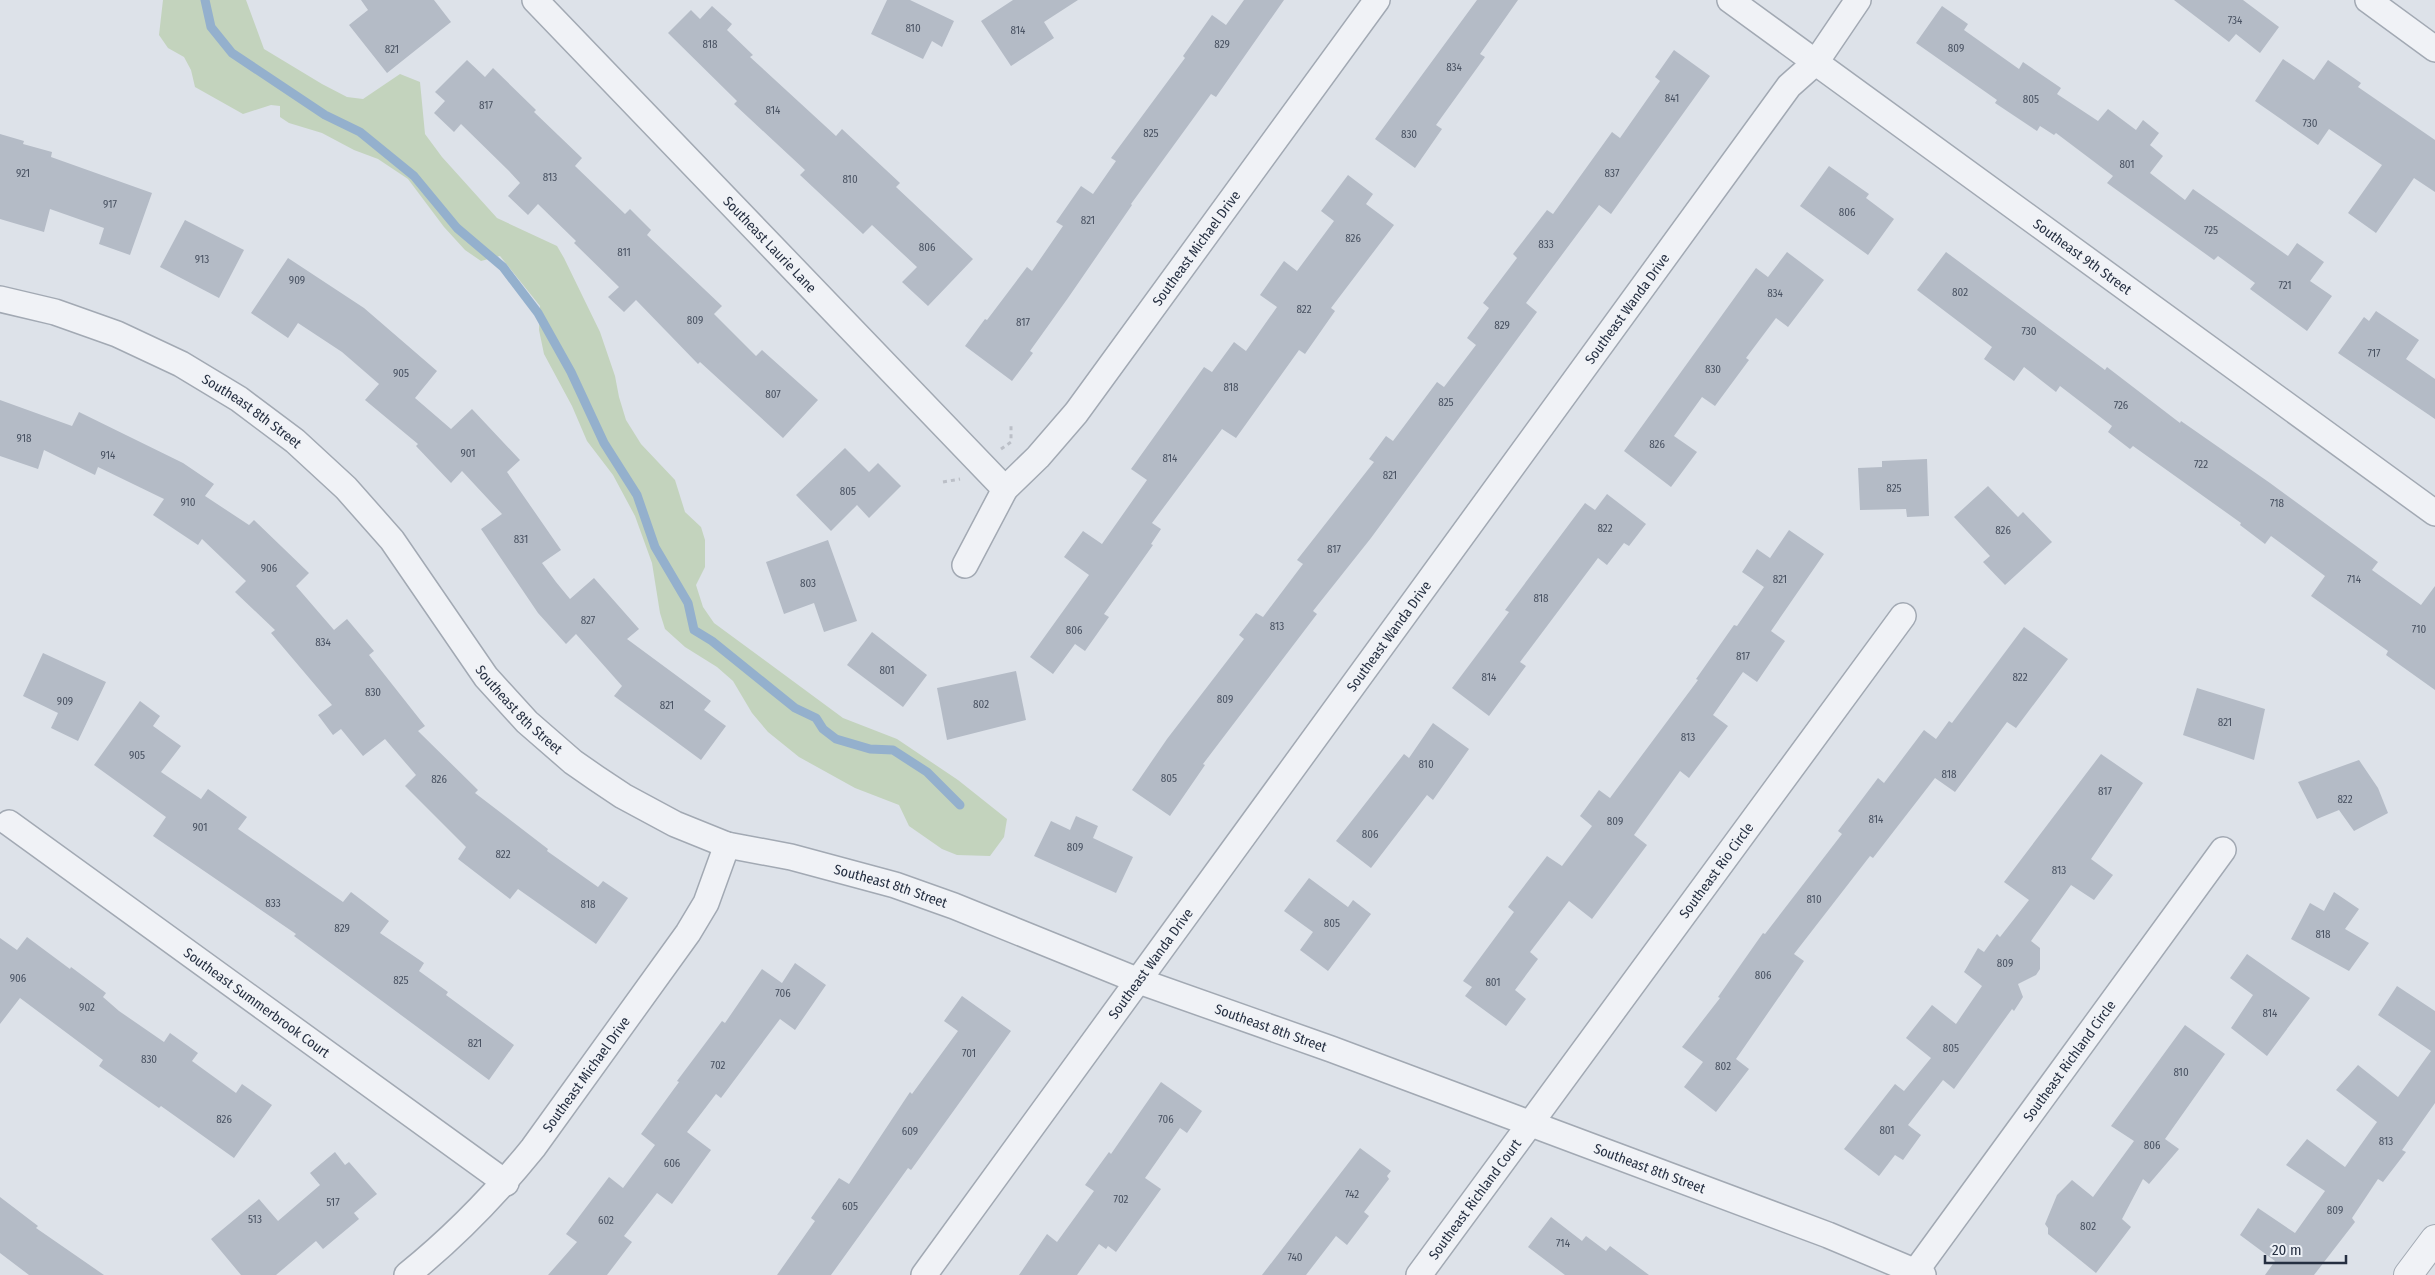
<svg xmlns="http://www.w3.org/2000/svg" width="2435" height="1275" viewBox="0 0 2435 1275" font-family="'Fira Sans Condensed',sans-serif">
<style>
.green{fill:#c3d3bd}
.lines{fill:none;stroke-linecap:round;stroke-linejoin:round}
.stream{stroke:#94b0cd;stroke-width:9}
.building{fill:#b4bbc6}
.minor-casing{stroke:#a2a9b3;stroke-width:28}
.tertiary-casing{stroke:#a2a9b3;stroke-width:30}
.path{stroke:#bbbfc7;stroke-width:3;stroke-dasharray:4 4;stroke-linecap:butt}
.minor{stroke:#f0f2f6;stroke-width:25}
.tertiary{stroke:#f0f2f6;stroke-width:28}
.labels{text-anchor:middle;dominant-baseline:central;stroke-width:4;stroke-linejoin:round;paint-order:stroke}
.number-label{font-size:11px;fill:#495262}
.street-label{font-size:14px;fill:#252f41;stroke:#ecf0f6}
</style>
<rect width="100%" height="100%" fill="#dde2e9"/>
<polygon class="green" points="163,0 246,0 264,49 322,84 347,97 363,99 400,74 420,82 425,134 442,157 497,218 557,246 564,258 600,332 615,376 619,397 626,420 641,444 675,480 685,512 701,527 705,540 705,567 696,585 703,607 714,623 843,718 897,739 958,780 1007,819 1004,837 990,856 957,855 942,849 909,826 899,805 855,788 799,757 768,732 752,713 733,681 717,667 685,647 665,629 660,613 652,563 635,516 613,475 587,441 572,406 544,354 539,330 540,306 500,256 481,261 465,250 444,227 408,179 378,159 354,150 322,133 289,123 280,117 280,106 271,105 243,114 195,87 191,70 184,57 168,48 159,35"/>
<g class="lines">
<polyline class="stream" points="205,0 211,27 232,53 325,115 360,132 414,176 457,228 503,267 538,313 571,372 604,443 637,495 655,547 688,603 694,630 712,641 795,708 816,718 823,729 836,739 870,749 893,750 927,772 960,805"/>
</g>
<g class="building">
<polygon points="361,0 434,0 451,22 387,73 349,25 368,10"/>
<polygon points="887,0 910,0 954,21 942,47 932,41 923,59 871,34"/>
<polygon points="1013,0 1078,0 1044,22 1054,38 1011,66 981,21"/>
<polygon points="1244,0 1284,0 1216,97 1211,94 1131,204 1132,205 1068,298 1030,351 1033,353 1012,381 965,346 985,319 987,320 1027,267 1032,271 1063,226 1056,222 1081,186 1093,194 1116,161 1111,158 1185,58 1183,56 1212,15 1226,25"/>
<polygon points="1477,0 1518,0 1480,54 1485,57 1436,125 1442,129 1415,168 1375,139"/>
<polygon points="2174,0 2243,0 2279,27 2260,53 2236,34 2229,42"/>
<polygon points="712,6 732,24 727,30 753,55 750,57 836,136 842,129 900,183 896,187 973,259 928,306 902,282 917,267 872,225 863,234 800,175 805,170 734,104 737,101 668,33 691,10 700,19"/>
<polygon points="1942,6 1968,24 1964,30 2019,69 2023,62 2061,88 2057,94 2098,121 2108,109 2136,130 2143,120 2159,133 2150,145 2163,156 2150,173 2185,200 2193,189 2288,256 2297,243 2324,262 2310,281 2332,296 2307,331 2250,289 2255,283 2218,256 2214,260 2107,183 2113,176 2056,133 2054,135 2040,126 2037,131 1995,103 1997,100 1916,43"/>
<polygon points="1674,50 1710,76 1611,214 1599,205 1526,303 1537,312 1371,538 1313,611 1317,614 1203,764 1205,765 1170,816 1132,790 1167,739 1244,639 1239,635 1256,613 1263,617 1303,564 1297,560 1374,462 1369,459 1386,436 1393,441 1437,382 1444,387 1476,345 1467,338 1489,308 1483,303 1517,258 1513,254 1547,210 1553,214 1612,132 1620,138 1660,81 1655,77"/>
<polygon points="2283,59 2314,80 2328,60 2361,83 2358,87 2435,140 2435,192 2414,178 2376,233 2348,213 2382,165 2329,129 2318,145 2255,101"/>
<polygon points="467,60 485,77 493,68 536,110 534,112 582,158 575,166 625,214 630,209 651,230 647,235 722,306 714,314 756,356 762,350 818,400 783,438 700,362 698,364 636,300 624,312 608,297 619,287 574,243 576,241 538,204 528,215 508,196 520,183 509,171 461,124 454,132 434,113 445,101 435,92"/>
<polygon points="0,134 24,141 23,144 52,152 51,157 152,193 130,255 99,244 104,228 50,209 44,232 0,219"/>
<polygon points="1829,166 1869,194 1866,198 1894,219 1868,255 1800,206"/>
<polygon points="1348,175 1373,194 1366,204 1394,225 1331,308 1335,311 1305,354 1299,350 1236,438 1222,429 1152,523 1161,529 1151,544 1153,545 1104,614 1109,617 1085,651 1075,644 1053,674 1030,657 1089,575 1064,557 1083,531 1102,544 1147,480 1131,469 1204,367 1212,372 1234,342 1246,351 1277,307 1260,295 1284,261 1297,271 1334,221 1321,211"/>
<polygon points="185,220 244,250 219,298 160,267"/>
<polygon points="1787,252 1824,280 1788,327 1776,318 1746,358 1749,360 1715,406 1702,397 1674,436 1697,452 1671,487 1624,451 1756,268 1768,277"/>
<polygon points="1946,252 2105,370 2107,367 2180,423 2181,421 2270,483 2378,562 2372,570 2421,605 2435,586 2435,690 2386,655 2388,651 2311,596 2325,576 2271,536 2265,544 2240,525 2241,523 2133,446 2130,449 2108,432 2112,426 2060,386 2056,392 2024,367 2014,381 1984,359 1992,347 1917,290"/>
<polygon points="288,258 364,308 437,371 415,398 451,429 472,409 520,460 507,472 561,550 542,563 556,582 570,599 594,578 639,629 627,639 711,701 704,710 726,726 701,760 614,696 622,686 576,634 566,644 538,613 481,529 502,514 462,471 451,483 416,446 418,444 365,400 379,384 342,352 298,323 288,338 251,313"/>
<polygon points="2376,311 2419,340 2406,359 2435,379 2435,419 2338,353 2364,317 2369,321"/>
<polygon points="0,400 72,426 79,412 183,463 214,484 205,496 249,525 254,520 309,573 296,586 334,630 347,619 374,651 369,655 425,726 418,731 478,790 475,793 548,849 547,851 598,887 603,881 628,898 596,944 518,889 510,899 458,859 466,847 405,786 416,775 385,739 363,756 341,729 333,735 318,715 332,705 271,633 275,630 235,592 246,581 202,539 198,545 153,515 164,499 98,467 95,475 44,450 38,469 0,456"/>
<polygon points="845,448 869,472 878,463 901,486 869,518 857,505 831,531 796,495"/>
<polygon points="1927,459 1929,516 1907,517 1906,509 1860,510 1858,468 1882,467 1882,461"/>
<polygon points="1988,486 2018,517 2023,512 2052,542 2005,585 1983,562 1990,556 1954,517"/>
<polygon points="1607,494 1646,524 1629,546 1624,543 1607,565 1598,558 1520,662 1526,666 1489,716 1452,688 1509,612 1505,610 1585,503 1595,510"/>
<polygon points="1789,530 1824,554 1771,631 1785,641 1757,682 1743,672 1713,715 1728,726 1689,778 1680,771 1634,835 1647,845 1592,919 1569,901 1530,952 1538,959 1515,990 1526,999 1506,1026 1465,996 1472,987 1463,981 1514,912 1508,907 1547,856 1562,866 1592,826 1580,816 1599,790 1610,798 1698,680 1696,679 1734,625 1737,626 1764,587 1742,572 1757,549 1770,558"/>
<polygon points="828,540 857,621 824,632 814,603 784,614 766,562"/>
<polygon points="2024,627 2068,659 2016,728 2007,722 1955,792 1935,778 1873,858 1870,856 1794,954 1804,961 1736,1059 1749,1069 1716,1112 1684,1087 1703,1062 1682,1047 1720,998 1718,997 1763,933 1765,934 1842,834 1838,831 1878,778 1884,783 1924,730 1936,739 1949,721 1952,723"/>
<polygon points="872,632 927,675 903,707 847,665"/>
<polygon points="43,653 106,682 78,741 51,728 58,713 23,696"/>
<polygon points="1016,671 1026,720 947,740 937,688"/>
<polygon points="2197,688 2265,709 2254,760 2183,735"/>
<polygon points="140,701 160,716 153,726 181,746 161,772 201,799 208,789 247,817 238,829 343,902 351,892 389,921 380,933 424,963 419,971 448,992 446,995 514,1045 489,1080 294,936 296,934 153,836 166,817 94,765"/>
<polygon points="1433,723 1469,749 1433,800 1427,795 1371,868 1336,841 1404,754 1409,758"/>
<polygon points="2101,754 2143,783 2091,859 2113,875 2094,900 2071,885 2031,941 2040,948 2040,969 2036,975 2018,984 2023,997 2014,1011 2012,1009 1954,1089 1943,1080 1908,1125 1921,1135 1903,1160 1895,1155 1879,1176 1844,1149 1895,1084 1904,1091 1931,1058 1906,1038 1932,1005 1956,1024 1982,986 1964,972 1978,948 1984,952 1997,934 2000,937 2029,900 2004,882"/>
<polygon points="2359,760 2378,788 2388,813 2354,831 2339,810 2317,819 2298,782"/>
<polygon points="1076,816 1098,826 1093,838 1133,857 1116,893 1034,856 1051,821 1070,830"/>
<polygon points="1309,878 1348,907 1353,900 1371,914 1328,971 1300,950 1313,932 1284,911"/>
<polygon points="2334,892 2359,909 2345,929 2369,943 2349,971 2291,939 2310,903 2324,911"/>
<polygon points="27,937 70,969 71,967 106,993 103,997 119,1011 164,1042 170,1033 198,1053 192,1061 236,1093 242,1084 272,1105 234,1158 161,1106 159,1108 99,1066 103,1060 20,998 0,1024 0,938 17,950"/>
<polygon points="2247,954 2310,998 2267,1056 2231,1028 2253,995 2230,978"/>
<polygon points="795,963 826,985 795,1030 780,1019 721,1098 716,1094 687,1132 711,1150 672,1204 657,1193 624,1236 632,1242 607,1275 548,1275 577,1242 566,1234 609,1177 623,1188 655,1145 641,1134 679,1082 677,1081 722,1021 725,1023 762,969 782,983"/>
<polygon points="2397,986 2435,1011 2435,1103 2402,1150 2406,1152 2383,1182 2378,1179 2352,1218 2355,1222 2314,1275 2265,1275 2275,1261 2240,1235 2258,1208 2295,1233 2325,1191 2286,1165 2307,1139 2345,1167 2377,1122 2336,1090 2358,1065 2398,1097 2431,1051 2378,1015"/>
<polygon points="962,996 1011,1031 911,1170 908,1168 831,1275 777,1275 815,1221 811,1218 839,1178 849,1184 910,1092 912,1094 958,1031 944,1021"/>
<polygon points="2185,1025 2225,1054 2165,1139 2179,1149 2149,1184 2143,1179 2122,1219 2131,1227 2096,1273 2048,1234 2048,1228 2045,1224 2057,1195 2072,1180 2093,1197 2134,1141 2111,1126"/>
<polygon points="1161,1082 1202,1111 1187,1133 1180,1128 1145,1178 1161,1189 1116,1252 1108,1246 1106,1249 1099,1244 1077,1275 1019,1275 1047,1234 1057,1242 1094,1191 1085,1185 1109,1152 1111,1154"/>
<polygon points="1360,1148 1391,1171 1387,1176 1389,1179 1364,1212 1369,1216 1347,1245 1336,1236 1306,1275 1262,1275"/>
<polygon points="335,1152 345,1165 349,1162 377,1194 354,1213 359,1219 323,1249 316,1241 276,1275 241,1275 211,1239 259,1199 278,1221 320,1185 310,1173"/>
<polygon points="0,1197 38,1226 36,1228 104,1275 29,1275 0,1253"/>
<polygon points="1551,1217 1582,1241 1586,1236 1606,1251 1610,1246 1649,1275 1565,1275 1528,1247"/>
</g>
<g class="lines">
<defs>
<g id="minor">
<path id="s1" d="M535,0L1005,489"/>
<path id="s2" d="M1730,0L2435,513"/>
<polyline points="2368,0 2435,49"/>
<path id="s3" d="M0,299L55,312L117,334L181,364L239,399L295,441L346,488L392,540L486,677L527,722L573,762L596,778L623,796L675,824L727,845L791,857L895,885L954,906L1139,981L1331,1049L1828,1235L1923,1275"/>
<path id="s4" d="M965,565L1005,489L1038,457L1076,413L1377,0"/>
<path id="s5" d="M9,823L506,1183"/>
<path id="s6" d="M407,1275C454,1237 495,1195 533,1148L688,933L706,903L727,845"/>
<path id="s7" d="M924,1275L1789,86L1816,62L1858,0"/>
<path id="s8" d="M1419,1275L1903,616"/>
<path id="s9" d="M1913,1275L2223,850"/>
</g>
<polyline id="tertiary" points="2408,1275 2435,1239"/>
</defs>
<use href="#minor" class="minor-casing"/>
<use href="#tertiary" class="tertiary-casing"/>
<g class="path">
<polyline points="1001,449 1011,442 1011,424"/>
<polyline points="943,482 960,479"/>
</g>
<use href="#minor" class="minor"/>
<use href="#tertiary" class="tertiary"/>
</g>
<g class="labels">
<g class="number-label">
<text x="2235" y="20">734</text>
<text x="913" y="28">810</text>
<text x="1018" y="30">814</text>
<text x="710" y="44">818</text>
<text x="1222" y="44">829</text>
<text x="1956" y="48">809</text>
<text x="392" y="49">821</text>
<text x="1454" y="67">834</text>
<text x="1672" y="98">841</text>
<text x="2031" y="99">805</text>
<text x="486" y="105">817</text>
<text x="773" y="110">814</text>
<text x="2310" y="123">730</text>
<text x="1151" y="133">825</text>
<text x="1409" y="134">830</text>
<text x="2127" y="164">801</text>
<text x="23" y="173">921</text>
<text x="1612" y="173">837</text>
<text x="550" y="177">813</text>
<text x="850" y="179">810</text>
<text x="110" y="204">917</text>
<text x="1847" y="212">806</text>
<text x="1088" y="220">821</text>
<text x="2211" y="230">725</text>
<text x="1353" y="238">826</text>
<text x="1546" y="244">833</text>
<text x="927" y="247">806</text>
<text x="624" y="252">811</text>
<text x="202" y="259">913</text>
<text x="297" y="280">909</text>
<text x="2285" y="285">721</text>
<text x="1960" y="292">802</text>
<text x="1775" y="293">834</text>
<text x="1304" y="309">822</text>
<text x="695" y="320">809</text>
<text x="1023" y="322">817</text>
<text x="1502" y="325">829</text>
<text x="2029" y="331">730</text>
<text x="2374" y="353">717</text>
<text x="1713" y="369">830</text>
<text x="401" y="373">905</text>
<text x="1231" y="387">818</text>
<text x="773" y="394">807</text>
<text x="1446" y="402">825</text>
<text x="2121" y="405">726</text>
<text x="24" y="438">918</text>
<text x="1657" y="444">826</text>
<text x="468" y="453">901</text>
<text x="108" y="455">914</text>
<text x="1170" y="458">814</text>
<text x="2201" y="464">722</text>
<text x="1390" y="475">821</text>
<text x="1894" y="488">825</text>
<text x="848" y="491">805</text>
<text x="188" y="502">910</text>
<text x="2277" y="503">718</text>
<text x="1605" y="528">822</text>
<text x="2003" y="530">826</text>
<text x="521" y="539">831</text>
<text x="1334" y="549">817</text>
<text x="269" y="568">906</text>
<text x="1780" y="579">821</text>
<text x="2354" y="579">714</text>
<text x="808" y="583">803</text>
<text x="1541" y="598">818</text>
<text x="588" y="620">827</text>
<text x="1277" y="626">813</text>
<text x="2419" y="629">710</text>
<text x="1074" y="630">806</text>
<text x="323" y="642">834</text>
<text x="1743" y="656">817</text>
<text x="887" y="670">801</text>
<text x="1489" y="677">814</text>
<text x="2020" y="677">822</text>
<text x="373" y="692">830</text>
<text x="1225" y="699">809</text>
<text x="65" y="701">909</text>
<text x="981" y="704">802</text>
<text x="667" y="705">821</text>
<text x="2225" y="722">821</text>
<text x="1688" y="737">813</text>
<text x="137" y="755">905</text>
<text x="1426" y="764">810</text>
<text x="1949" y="774">818</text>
<text x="1169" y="778">805</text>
<text x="439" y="779">826</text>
<text x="2105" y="791">817</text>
<text x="2345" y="799">822</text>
<text x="1876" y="819">814</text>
<text x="1615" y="821">809</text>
<text x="200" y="827">901</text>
<text x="1370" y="834">806</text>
<text x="1075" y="847">809</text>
<text x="503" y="854">822</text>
<text x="2059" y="870">813</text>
<text x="1814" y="899">810</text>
<text x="273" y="903">833</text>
<text x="588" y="904">818</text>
<text x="1332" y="923">805</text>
<text x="342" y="928">829</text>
<text x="2323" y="934">818</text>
<text x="2005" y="963">809</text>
<text x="1763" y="975">806</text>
<text x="18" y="978">906</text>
<text x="401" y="980">825</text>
<text x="1493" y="982">801</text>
<text x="783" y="993">706</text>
<text x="87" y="1007">902</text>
<text x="2270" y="1013">814</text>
<text x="475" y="1043">821</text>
<text x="1951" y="1048">805</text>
<text x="969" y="1053">701</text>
<text x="149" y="1059">830</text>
<text x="718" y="1065">702</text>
<text x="1723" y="1066">802</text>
<text x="2181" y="1072">810</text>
<text x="224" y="1119">826</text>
<text x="1166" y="1119">706</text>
<text x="1887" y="1130">801</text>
<text x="910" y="1131">609</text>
<text x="2386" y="1141">813</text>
<text x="2152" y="1145">806</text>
<text x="672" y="1163">606</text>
<text x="1352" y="1194">742</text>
<text x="1121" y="1199">702</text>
<text x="333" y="1202">517</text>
<text x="850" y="1206">605</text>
<text x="2335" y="1210">809</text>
<text x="255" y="1219">513</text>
<text x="606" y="1220">602</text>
<text x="2088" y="1226">802</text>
<text x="1563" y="1243">714</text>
<text x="1295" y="1257">740</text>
</g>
<g class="street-label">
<text stroke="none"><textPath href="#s1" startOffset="339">Southeast Laurie Lane</textPath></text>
<text stroke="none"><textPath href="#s4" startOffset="394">Southeast Michael Drive</textPath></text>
<text stroke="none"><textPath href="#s2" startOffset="436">Southeast 9th Street</textPath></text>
<text stroke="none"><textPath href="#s7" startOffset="1195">Southeast Wanda Drive</textPath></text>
<text stroke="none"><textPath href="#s3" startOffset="278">Southeast 8th Street</textPath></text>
<text stroke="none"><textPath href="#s7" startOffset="790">Southeast Wanda Drive</textPath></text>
<text stroke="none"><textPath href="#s3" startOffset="682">Southeast 8th Street</textPath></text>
<text stroke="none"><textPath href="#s8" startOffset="502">Southeast Rio Circle</textPath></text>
<text stroke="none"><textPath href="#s3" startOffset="1102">Southeast 8th Street</textPath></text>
<text stroke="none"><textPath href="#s7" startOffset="385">Southeast Wanda Drive</textPath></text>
<text stroke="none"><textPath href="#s5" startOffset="306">Southeast Summerbrook Court</textPath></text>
<text stroke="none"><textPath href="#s3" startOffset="1508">Southeast 8th Street</textPath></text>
<text stroke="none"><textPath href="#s9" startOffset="265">Southeast Richland Circle</textPath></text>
<text stroke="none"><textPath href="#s6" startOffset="270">Southeast Michael Drive</textPath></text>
<text stroke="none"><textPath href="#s3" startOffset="1912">Southeast 8th Street</textPath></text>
<text stroke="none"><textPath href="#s8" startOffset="94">Southeast Richland Court</textPath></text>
</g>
</g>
<path d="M2265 1255v8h81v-8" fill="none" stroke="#252f41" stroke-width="2.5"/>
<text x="2272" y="1255" font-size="15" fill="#252f41" stroke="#ecf0f6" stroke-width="4" paint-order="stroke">20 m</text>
</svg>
